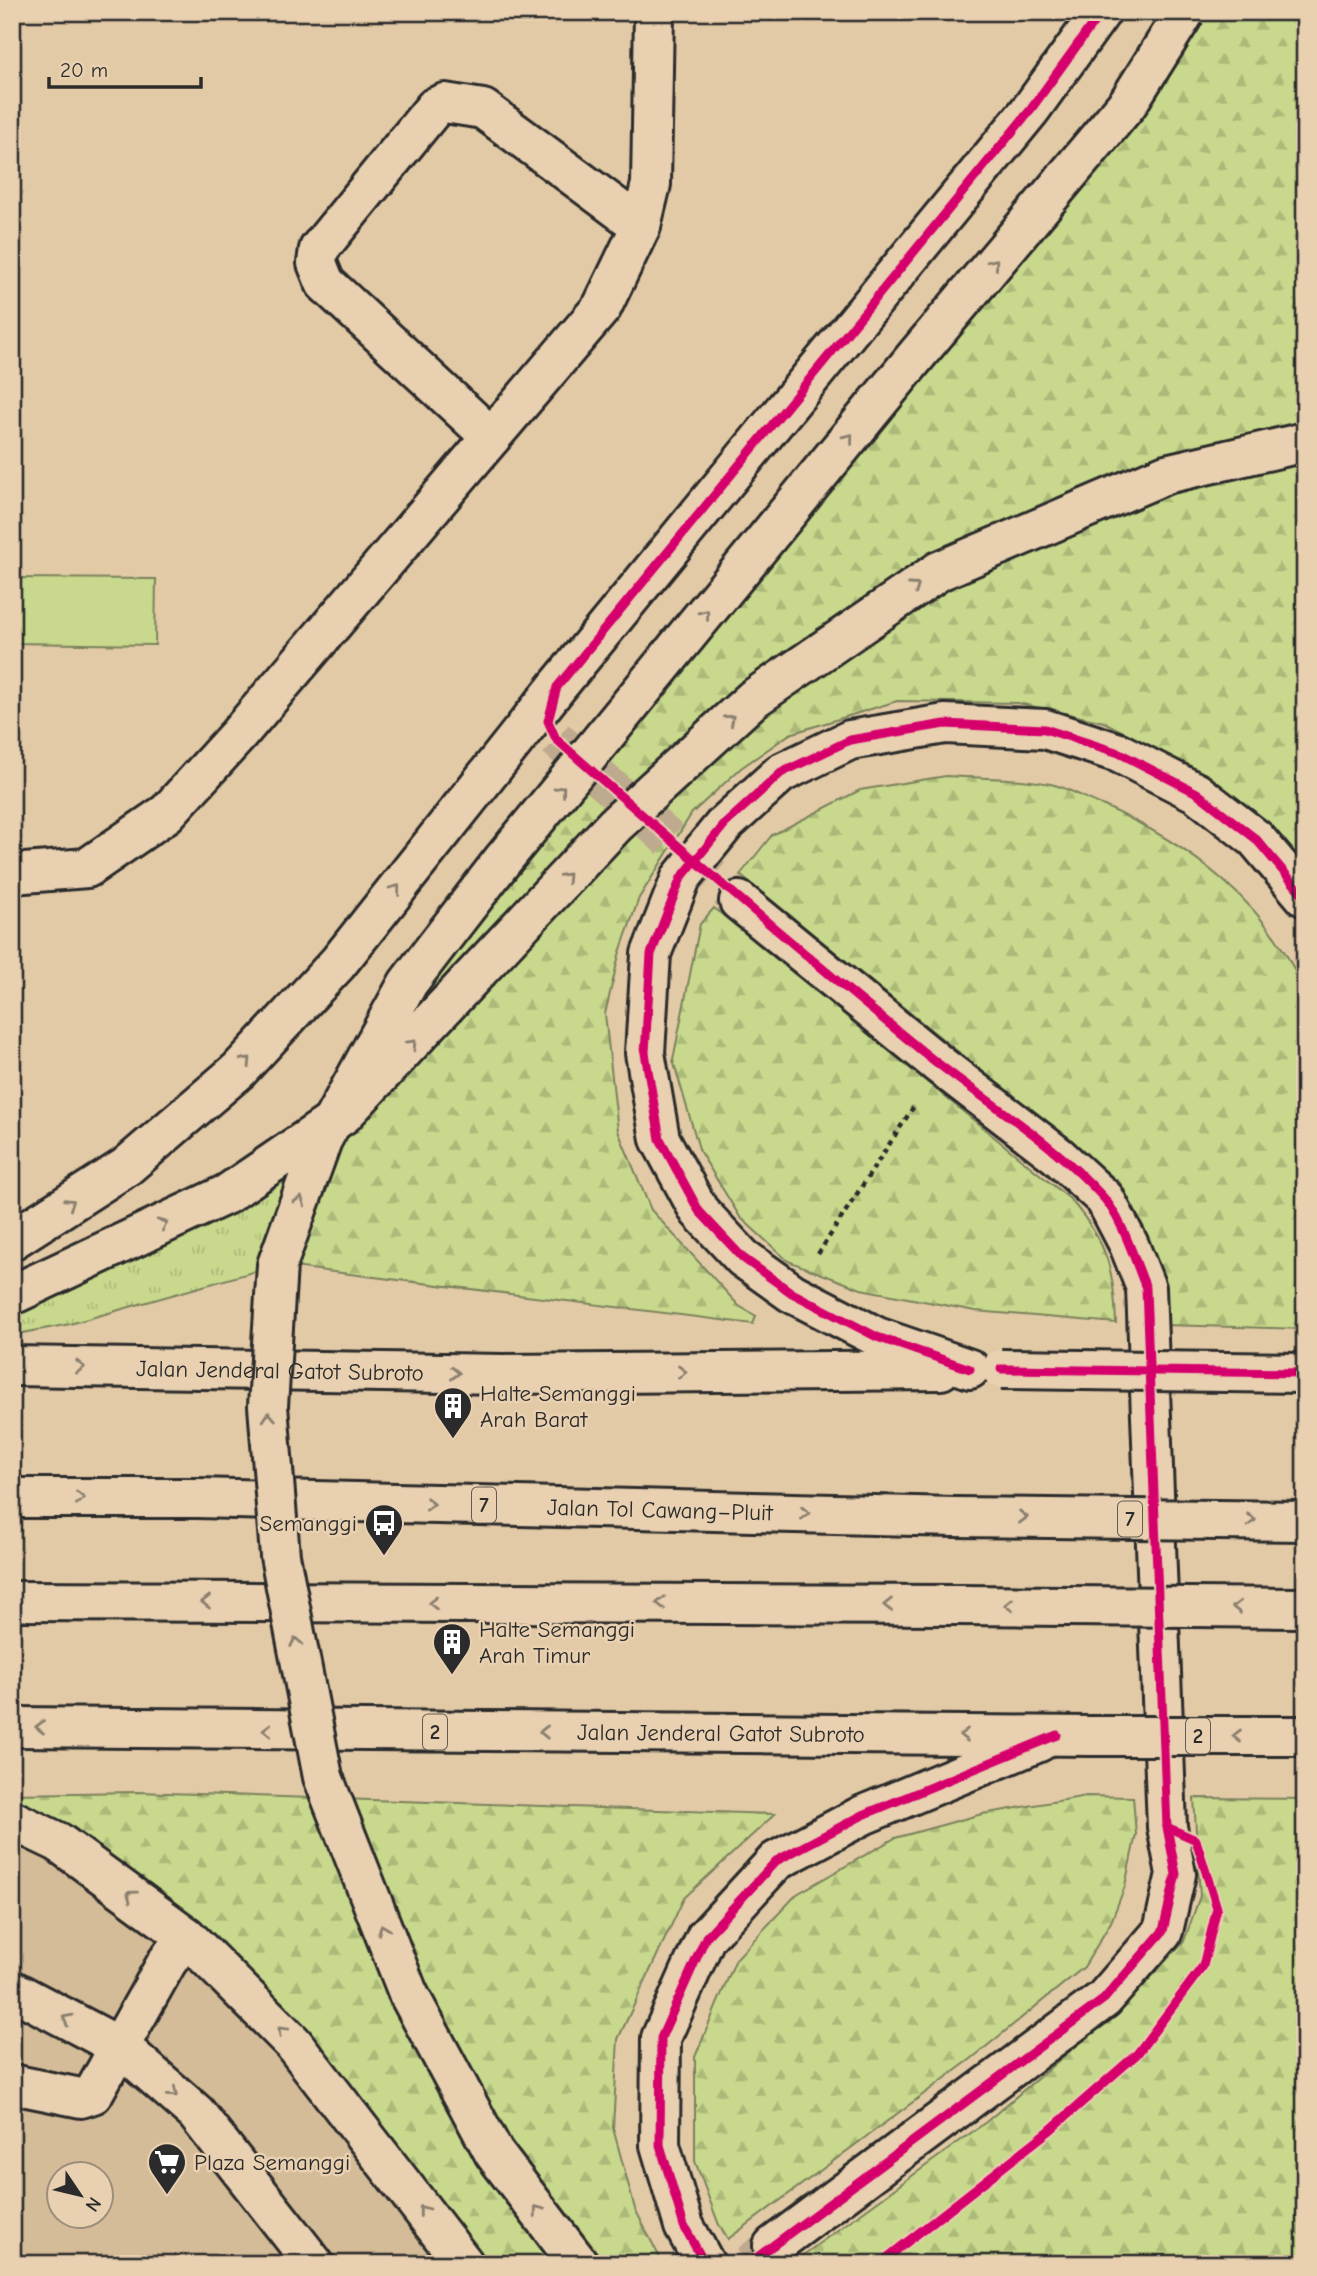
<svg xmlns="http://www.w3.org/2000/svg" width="1317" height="2276" viewBox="0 0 1317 2276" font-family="'Comic Neue',sans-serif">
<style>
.built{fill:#d5bc98;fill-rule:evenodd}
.grass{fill:url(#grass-tufts);stroke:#7a825c;stroke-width:2}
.forest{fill:url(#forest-firs);stroke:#7a825c;stroke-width:2}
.park{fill:#c8d88c;stroke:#7a825c;stroke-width:2}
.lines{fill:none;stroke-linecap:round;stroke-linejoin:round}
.highway-tunnel{stroke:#beaa8e;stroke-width:38;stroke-dasharray:38 19;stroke-linecap:butt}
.minor-casing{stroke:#2b2b2b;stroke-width:44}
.highway-casing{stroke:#2b2b2b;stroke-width:44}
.path{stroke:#2b2b2b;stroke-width:4.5;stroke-dasharray:5 5;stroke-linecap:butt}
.minor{stroke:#e8d0b0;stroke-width:38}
.highway{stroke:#e8d0b0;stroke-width:38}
.highway-bridge-casing{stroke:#2b2b2b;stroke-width:44;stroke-linecap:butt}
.highway-bridge{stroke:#e8d0b0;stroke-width:38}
.cycleway-casing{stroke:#e8d0b0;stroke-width:13}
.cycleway{stroke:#d6006c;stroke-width:9}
.oneway{stroke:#8a7e6e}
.labels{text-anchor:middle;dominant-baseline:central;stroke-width:5;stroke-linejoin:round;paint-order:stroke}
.shield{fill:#e8d0b0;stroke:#645c53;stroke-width:2}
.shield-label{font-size:21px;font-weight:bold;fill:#2b2b2b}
.street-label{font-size:23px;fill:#2b2b2b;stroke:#e8d0b0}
.poi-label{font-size:23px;fill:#2b2b2b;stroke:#e8d0b0;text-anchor:start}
</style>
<defs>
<pattern id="grass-tufts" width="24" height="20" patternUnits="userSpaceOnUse" patternTransform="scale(1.75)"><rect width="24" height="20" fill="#c8d88c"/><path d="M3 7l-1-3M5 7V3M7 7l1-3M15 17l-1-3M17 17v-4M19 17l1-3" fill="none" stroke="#acba79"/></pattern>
<pattern id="forest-firs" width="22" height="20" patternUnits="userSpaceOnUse" patternTransform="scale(1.75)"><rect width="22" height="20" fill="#c8d88c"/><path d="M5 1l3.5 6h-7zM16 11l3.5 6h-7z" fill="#acba79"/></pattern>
</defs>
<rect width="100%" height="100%" fill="#e3caa7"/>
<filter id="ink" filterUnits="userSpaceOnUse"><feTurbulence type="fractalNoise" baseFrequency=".0143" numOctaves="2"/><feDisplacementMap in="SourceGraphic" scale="14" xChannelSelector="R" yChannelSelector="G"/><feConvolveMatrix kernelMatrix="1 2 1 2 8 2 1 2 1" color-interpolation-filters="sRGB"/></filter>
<g filter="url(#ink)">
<path class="built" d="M12,1819L186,1936L465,2264H12ZM60,2174H102V2216H60Z"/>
<polygon class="grass" points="331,1123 277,1265 70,1324 12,1335 12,1292"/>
<g class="forest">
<polygon points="1185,12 1304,12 1305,869 1283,844 1197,770 1104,722 1018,703 897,701 790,734 741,768 692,813 639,898 619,955 605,1014 618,1131 651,1210 739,1306 756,1316 753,1324 277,1265 374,1045"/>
<path d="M946,776C976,778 1031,778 1058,786C1073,791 1087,799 1102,805C1187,843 1270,903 1305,993V1329L1165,1325C1161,1274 1144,1227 1120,1183L740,875L772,835L860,790Z"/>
<path d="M714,908L1070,1199C1107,1242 1114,1268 1116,1323L975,1311L861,1289L788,1261L740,1217L700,1152L673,1060L700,924Z"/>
<polygon points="138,1792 775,1814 684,1898 618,2039 613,2128 635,2209 663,2264 464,2264 293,2043 12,1820 12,1794"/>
<polygon points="1087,1796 1133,1797 1136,1834 1125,1886 1111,1922 1084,1967 971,2059 728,2239 719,2225 695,2161 695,2057 736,1959 797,1894 895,1838 982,1814"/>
<polygon points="1194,1798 1305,1799 1305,2264 791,2264 986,2122 1129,2001 1184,1941 1200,1896"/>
</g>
<polygon class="park" points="12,578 156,579 155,645 12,643"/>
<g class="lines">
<g class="highway-tunnel">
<polyline points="556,739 739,901"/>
<polyline points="748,2264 773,2246"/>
</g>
<defs>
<g id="minor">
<polyline points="491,437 325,283 317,263 319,249 435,107 445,103 483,109 641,226"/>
<polyline points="12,874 87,868 167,813 238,735 602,307 641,226 651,184 654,12"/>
<polyline points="12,1990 122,2048 196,2113 314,2264"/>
<polyline points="12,2084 81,2098 93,2094 167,1962 186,1936"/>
</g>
<g id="highway">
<polyline points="739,901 941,1066 1058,1156 1105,1199 1129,1245 1146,1288 1167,1827 1176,1874 1163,1931 1104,1999 773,2246"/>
<polyline points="12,1240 126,1167 239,1070 338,963 557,687 1031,109 1101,12"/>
<polyline points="12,1295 227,1194"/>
<path id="s1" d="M12,1366L504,1374L941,1370"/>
<polyline points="970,1369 877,1337 792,1293 743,1258 699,1211 660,1139 645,1053 651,954 681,878 725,824 781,773 850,740 945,724 1045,729 1119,753 1197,793 1256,839 1305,897"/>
<path id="s2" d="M12,1498H197L955,1517"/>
<polyline points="12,1601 957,1605"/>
<path id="s3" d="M12,1727L1092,1736"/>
<polyline points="12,1820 58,1842 186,1936 293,2043 464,2264"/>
<polyline points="408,1993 494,2153 579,2264"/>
<polyline points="705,2264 684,2226 660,2145 661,2038 706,1937 776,1861 863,1815 1039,1742"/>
</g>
</defs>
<use href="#minor" class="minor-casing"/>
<use href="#highway" class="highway-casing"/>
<polyline class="path" points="818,1254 916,1103"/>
<use href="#minor" class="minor"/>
<use href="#highway" class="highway"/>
<defs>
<g id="highway-bridge">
<polyline points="227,1194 344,1114 615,825 753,699 939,571 1166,474 1305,442"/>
<polyline points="1001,1369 1305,1373"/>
<polyline points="955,1517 1305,1521"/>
<polyline points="957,1605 1305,1608"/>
<polyline points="1092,1736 1305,1736"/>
<polyline points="408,1993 323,1777 280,1556 268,1406 277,1265 322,1140 408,983 434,949 502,861 916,356 1128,103 1185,12"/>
</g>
</defs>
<use href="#highway-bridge" class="highway-bridge-casing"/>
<use href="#highway-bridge" class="highway-bridge"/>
<defs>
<g id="cycleway">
<polyline points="970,1369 877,1337 792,1293 743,1258 699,1211 660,1139 645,1053 651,954 681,878 725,824 781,773 850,740 945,724 1045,729 1119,753 1197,793 1256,839 1305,897"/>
<polyline points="1001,1369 1305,1373"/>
<polyline points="705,2264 684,2226 660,2145 661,2038 706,1937 776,1861 863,1815 1057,1735"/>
<path d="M748,2264L1104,1999L1163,1931L1176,1874L1167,1827L1146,1288C1135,1261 1122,1218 1103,1197C1052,1140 981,1099 922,1051C798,949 676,846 556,739L548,721L557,687L1031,109L1101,12"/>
<polyline points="879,2264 1049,2131 1137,2054 1203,1966 1217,1908 1196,1840 1167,1827"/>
</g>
</defs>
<use href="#cycleway" class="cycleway-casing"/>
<use href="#cycleway" class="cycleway"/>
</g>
<defs><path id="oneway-chevron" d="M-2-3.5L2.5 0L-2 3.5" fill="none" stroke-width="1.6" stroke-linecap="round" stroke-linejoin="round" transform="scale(1.75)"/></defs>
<g class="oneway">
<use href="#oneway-chevron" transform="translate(994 263) rotate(-50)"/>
<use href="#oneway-chevron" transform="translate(849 438) rotate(-51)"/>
<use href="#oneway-chevron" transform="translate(915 587) rotate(-35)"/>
<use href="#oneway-chevron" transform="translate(705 614) rotate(-51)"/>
<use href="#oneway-chevron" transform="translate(730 719) rotate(-42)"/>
<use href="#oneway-chevron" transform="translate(561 790) rotate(-51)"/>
<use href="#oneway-chevron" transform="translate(566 877) rotate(-47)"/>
<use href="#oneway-chevron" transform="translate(396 889) rotate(-52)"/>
<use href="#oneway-chevron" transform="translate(412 1044) rotate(-46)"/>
<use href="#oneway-chevron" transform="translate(247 1061) rotate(-47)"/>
<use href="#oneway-chevron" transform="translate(300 1201) rotate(-70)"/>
<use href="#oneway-chevron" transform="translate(70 1203) rotate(-33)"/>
<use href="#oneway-chevron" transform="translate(163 1224) rotate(-25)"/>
<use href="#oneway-chevron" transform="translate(80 1367) rotate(1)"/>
<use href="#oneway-chevron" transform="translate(682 1372)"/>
<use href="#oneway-chevron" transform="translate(455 1373) rotate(1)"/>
<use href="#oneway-chevron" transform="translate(269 1417) rotate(-94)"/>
<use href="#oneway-chevron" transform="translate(80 1498)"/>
<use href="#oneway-chevron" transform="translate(430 1504) rotate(1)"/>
<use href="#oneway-chevron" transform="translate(805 1513) rotate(1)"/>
<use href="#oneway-chevron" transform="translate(1023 1517) rotate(1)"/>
<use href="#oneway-chevron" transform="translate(1251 1520) rotate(1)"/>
<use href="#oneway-chevron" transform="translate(206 1602) rotate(-180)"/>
<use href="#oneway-chevron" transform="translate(433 1603) rotate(-180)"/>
<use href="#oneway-chevron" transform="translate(661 1603) rotate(-180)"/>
<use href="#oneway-chevron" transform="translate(888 1605) rotate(-180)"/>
<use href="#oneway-chevron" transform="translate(1009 1605) rotate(-180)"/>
<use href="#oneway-chevron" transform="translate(1237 1607) rotate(-179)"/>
<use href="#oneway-chevron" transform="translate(296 1642) rotate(-101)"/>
<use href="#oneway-chevron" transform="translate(40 1727) rotate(-179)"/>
<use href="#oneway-chevron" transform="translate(267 1730) rotate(-179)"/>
<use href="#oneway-chevron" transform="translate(544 1732) rotate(-179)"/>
<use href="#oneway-chevron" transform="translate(964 1735) rotate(180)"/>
<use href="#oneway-chevron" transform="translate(1237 1736) rotate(-180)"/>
<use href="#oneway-chevron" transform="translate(131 1895) rotate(-143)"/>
<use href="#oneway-chevron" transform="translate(383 1929) rotate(-111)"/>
<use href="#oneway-chevron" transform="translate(67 2019) rotate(-152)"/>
<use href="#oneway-chevron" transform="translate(282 2031) rotate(-135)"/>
<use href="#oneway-chevron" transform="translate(173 2093) rotate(41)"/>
<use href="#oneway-chevron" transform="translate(423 2210) rotate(-128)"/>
<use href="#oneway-chevron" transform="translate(538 2210) rotate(-127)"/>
</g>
</g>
<defs>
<symbol id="building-pin" viewBox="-11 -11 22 30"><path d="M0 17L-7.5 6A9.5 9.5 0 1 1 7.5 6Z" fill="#2b2b2b" stroke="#e8d0b0"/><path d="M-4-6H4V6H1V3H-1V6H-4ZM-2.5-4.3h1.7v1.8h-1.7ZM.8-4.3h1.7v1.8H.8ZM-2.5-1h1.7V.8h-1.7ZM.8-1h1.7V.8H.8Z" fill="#fff"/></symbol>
<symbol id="bus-pin" viewBox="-11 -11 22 30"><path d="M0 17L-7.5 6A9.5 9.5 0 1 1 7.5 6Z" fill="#2b2b2b" stroke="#e8d0b0"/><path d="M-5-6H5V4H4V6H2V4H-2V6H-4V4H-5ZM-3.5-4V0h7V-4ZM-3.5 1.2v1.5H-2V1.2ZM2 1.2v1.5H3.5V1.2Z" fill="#fff"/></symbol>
<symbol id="supermarket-pin" viewBox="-11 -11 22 30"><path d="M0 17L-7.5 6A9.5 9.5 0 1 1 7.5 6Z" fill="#2b2b2b" stroke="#e8d0b0"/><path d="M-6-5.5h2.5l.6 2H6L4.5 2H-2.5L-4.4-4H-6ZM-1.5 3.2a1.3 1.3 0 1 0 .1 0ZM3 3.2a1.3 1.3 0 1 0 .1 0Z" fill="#fff"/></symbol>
</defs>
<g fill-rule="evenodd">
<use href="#building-pin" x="431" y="1384" width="44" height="60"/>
<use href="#bus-pin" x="362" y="1501" width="44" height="60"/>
<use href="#building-pin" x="430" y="1620" width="44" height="60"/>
<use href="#supermarket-pin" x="145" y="2140" width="44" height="60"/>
</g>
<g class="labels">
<g class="shield">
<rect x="472" y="1487.5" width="24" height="35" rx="5"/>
<rect x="1118" y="1501.5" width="24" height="35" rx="5"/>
<rect x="423" y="1714.5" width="24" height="35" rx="5"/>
<rect x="1186" y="1718.5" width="24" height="35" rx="5"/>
</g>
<g class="shield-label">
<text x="484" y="1505">7</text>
<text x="1130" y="1519">7</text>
<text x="435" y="1732">2</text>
<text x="1198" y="1736">2</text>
</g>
<g class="street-label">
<text stroke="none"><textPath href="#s1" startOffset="268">Jalan Jenderal Gatot Subroto</textPath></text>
<text stroke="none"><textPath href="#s2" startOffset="648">Jalan Tol Cawang–Pluit</textPath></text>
<text stroke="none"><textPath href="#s3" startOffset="709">Jalan Jenderal Gatot Subroto</textPath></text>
</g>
<g class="poi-label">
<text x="480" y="1393">Halte Semanggi<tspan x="480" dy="26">Arah Barat</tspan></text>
<text x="357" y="1523" text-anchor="end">Semanggi</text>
<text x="479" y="1629">Halte Semanggi<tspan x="479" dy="26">Arah Timur</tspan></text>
<text x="194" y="2162">Plaza Semanggi</text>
</g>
</g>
<rect width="1317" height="2276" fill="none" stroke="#e8d0b0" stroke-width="42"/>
<rect x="21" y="21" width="1275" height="2234" fill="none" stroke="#2b2b2b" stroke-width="2.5" filter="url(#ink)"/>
<g transform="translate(80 2195) rotate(125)"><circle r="33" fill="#e8d0b0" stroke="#9c8e7b" stroke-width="2"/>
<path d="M0-5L12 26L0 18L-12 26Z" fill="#2b2b2b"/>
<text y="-10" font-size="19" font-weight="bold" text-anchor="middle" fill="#2b2b2b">N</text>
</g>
<path d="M49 77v10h152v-10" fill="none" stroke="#2b2b2b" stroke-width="3.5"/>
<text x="60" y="77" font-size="21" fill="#2b2b2b" stroke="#e8d0b0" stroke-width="5" paint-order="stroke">20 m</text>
</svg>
